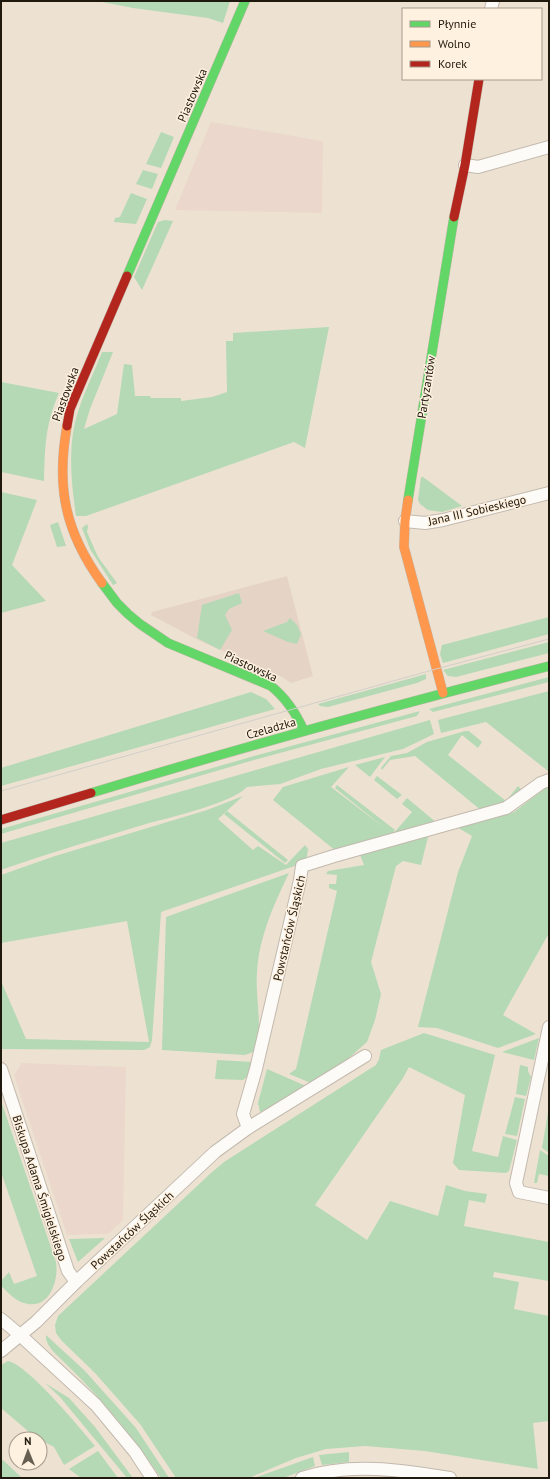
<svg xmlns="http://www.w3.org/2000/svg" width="550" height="1479" viewBox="0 0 550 1479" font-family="'PT Sans',sans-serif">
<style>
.commercial{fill:#ebd7cc}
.education{fill:#e5d4c6}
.green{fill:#b4d9b4}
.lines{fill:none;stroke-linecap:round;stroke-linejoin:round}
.street-casing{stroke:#c3b9ad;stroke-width:14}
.fast-casing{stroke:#c3b9ad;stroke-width:10}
.slow-casing{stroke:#c3b9ad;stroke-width:10}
.jam-casing{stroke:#c3b9ad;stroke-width:10}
.street{stroke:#fcfbf8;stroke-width:12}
.fast{stroke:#63d668;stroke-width:9}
.slow{stroke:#ff974d;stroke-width:9}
.jam{stroke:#b3261e;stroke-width:9}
.tram{stroke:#d1ceca;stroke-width:1}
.labels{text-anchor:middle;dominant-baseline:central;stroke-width:3;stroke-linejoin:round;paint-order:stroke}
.street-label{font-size:12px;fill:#1f180d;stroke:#fff1e0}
</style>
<rect width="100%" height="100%" fill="#ede2d2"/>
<g class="commercial">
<polygon points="211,122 323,141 322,213 175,210"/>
<polygon points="22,1063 126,1067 123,1220 108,1234 67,1235 14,1075"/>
</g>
<polygon class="education" points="287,576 313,676 291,683 282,677 198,640 151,615 152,612"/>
<g class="green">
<polygon points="97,1 230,1 223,23 208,18 133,8"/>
<polygon points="161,132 174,137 161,168 146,164"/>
<polygon points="143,170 158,174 152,189 136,184"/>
<polygon points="131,193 147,199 136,224 114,222 115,218 120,217"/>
<polygon points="165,220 173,221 142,290 134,277 158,222"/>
<path d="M329,327L305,448L294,442L86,516H76C72,488 69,461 73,433C77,405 92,378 102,352H113L90,409L84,429L117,414L124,364L132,365L135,396H150L151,398H181V401L212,397L227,392L226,341H233V333Z"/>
<path d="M1,382L59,393C45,425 45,447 44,481L1,472Z"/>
<polygon points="421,477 423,477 462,506 442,512 428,510 420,504 418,500"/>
<polygon points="1,492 37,500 12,565 46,601 1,613"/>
<polygon points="58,522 66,546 57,547 50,525"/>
<polygon points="87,524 88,527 87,532 98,557 117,583 113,585 90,549 82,528"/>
<polygon points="239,593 242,603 229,609 225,615 232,630 220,650 197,638 202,605"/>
<polygon points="549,617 549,634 443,663 440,654 442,645"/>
<polygon points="290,618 297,625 301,634 297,644 288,642 263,631 287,622"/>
<polygon points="549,642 549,653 456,677 448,676 443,670"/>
<polygon points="426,674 426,679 417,683 328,707 320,706 318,704"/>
<polygon points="549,677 549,682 433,712 429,709"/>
<polygon points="549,691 548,771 486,722 441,733 438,720"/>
<polygon points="251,692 266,699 275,709 1,786 1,768"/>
<polygon points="420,711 417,716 254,760 1,834 1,829 254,756"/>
<path d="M430,720L434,734L403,749L321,769L280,784L247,787C230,804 171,817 146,824C97,839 49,853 1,870V843Z"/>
<polygon points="465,731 469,731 482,742 478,748 462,735 448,755 506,801 518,786 523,791 514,799 482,811 415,756 390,760 382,770 381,768 391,756 407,753 427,742"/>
<polygon points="385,757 370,777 355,765"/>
<polygon points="349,767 331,787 386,829 335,788 337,785 395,830 392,834 393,834 412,812 402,804 407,798 437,823 336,851 273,800 283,787"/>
<polygon points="377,776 402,795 397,799 374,780"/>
<polygon points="548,786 549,933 503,1015 536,1034 498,1048 437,1028 418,1027 458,872 472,836 455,826 514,812"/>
<polygon points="243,796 218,819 253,850 258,846 286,865 305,845 308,849 306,862 161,912 152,1040 150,1047 144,1050 2,1049 1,1045 1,981 26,1039 149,1042 127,921 1,943 1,875 52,857 207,810"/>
<polygon points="227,811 288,860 285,863 224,814"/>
<polygon points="429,833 421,865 403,861 396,866 371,962 381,994 375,1020 367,1042 343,1063 311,1083 289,1074 296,1069 337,891 329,888 329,884 336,884 337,875 326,874 328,871 364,865 359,852"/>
<path d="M289,873C274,904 259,937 257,972C255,997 263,1027 256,1051L245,1055L162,1050L166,917Z"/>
<polygon points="424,1033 495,1055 472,1151 498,1157 503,1136 517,1140 509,1171 506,1173 459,1170 453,1163 465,1095 409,1067 403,1078 315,1205 367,1240 390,1201 438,1216 446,1185 465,1191 487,1194 485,1203 469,1200 464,1226 549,1242 549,1281 494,1272 493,1277 519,1282 514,1309 549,1316 549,1421 533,1423 538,1471 538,1469 425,1451 365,1446 326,1449 296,1458 249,1478 176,1478 140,1424 95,1373 61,1340 56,1333 55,1325 58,1316 211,1173 224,1162 376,1065 379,1059 381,1050"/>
<polygon points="539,1038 534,1060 502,1052"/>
<path d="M217,1060L253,1062C251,1069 250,1076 243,1080L215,1079Z"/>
<polygon points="520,1065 528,1067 528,1071 531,1077 526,1096 516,1094"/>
<polygon points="267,1069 306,1086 263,1111 260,1112 258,1103"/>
<polygon points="515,1097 525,1099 517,1136 505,1134"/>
<path d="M1,1101L56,1262C59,1281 49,1311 24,1303C15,1301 8,1292 1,1286V1281L9,1272L14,1284L37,1276L1,1172Z"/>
<polygon points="549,1106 549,1153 542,1148"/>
<polygon points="540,1150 549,1156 549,1176 539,1174 537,1183 534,1183"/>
<polygon points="105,1238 78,1262 69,1239"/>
<path d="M46,1335L85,1371L136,1428L169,1478H161C133,1437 102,1399 66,1364C59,1356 45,1347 46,1335Z"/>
<path d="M8,1361C28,1365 80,1428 95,1446L64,1465L54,1447L35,1437L1,1408V1365Z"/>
<polygon points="45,1383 69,1398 95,1427 133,1478 127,1478 60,1397"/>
<polygon points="98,1451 118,1478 81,1478 69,1469"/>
<polygon points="349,1452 349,1462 322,1465 319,1455"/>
<polygon points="313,1457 315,1466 283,1478 254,1478"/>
<polygon points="1,1459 4,1461 22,1478 1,1477"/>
</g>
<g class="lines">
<defs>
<g id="street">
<polyline points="491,9 493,1"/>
<polyline points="465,165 478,167 549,147"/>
<polyline points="405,521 425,523 443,520 549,493"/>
<polyline points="549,1027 516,1183 519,1192 549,1198"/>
<polyline points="1,1069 68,1271 76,1282"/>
<polyline points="248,1128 243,1114 256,1069 300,880 302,866 334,856 506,808 541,783 549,780"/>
<polyline points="1,1319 20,1335 96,1405 135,1452 152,1478"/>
<polyline points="1,1351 36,1322 76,1282 215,1152 248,1128 365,1056"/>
<path d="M302,1478C351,1462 401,1470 450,1478"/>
</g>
<g id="fast">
<polyline points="127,276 245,1"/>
<polyline points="408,500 454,217"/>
<path d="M102,583L117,603L128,614L140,624L168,643L271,686C286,698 296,713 304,731"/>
<path d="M91,793C243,747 396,705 549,666"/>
</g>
<g id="slow">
<path d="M67,426C56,487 65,532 102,583"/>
<polyline points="408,500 405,521 404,547 443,693"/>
</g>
<g id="jam">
<polyline points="454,217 465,165 479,79"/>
<polyline points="67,426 70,409 127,276"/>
<polyline points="1,820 91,793"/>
</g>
</defs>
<use href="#street" class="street-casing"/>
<use href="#fast" class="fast-casing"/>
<use href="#slow" class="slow-casing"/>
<use href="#jam" class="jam-casing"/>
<use href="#street" class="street"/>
<use href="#fast" class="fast"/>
<use href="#slow" class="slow"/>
<use href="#jam" class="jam"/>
<polyline class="tram" points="1,791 436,669 549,639"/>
</g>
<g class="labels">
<g class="street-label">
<text transform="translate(192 95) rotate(-67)">Piastowska</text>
<text transform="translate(426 387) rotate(-81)">Partyzantów</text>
<text transform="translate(65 394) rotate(-70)">Piastowska</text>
<text transform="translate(477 510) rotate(-13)">Jana III Sobieskiego</text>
<text transform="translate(251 666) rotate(25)">Piastowska</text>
<text transform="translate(271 728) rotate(-16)">Czeladzka</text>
<text transform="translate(289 928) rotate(-77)">Powstańców Śląskich</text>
<text transform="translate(40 1188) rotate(72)">Biskupa Adama Śmigielskiego</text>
<text transform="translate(132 1230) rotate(-43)">Powstańców Śląskich</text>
</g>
</g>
<rect width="550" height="1479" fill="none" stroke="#1f180d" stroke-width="4"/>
<rect x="402" y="8" width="140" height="72" fill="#fff1e0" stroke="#a59a8c"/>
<rect x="410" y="21" width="20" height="6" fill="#63d668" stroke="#a59a8c"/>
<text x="438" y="28" font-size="12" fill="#1f180d">Płynnie</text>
<rect x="410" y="41" width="20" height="6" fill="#ff974d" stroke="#a59a8c"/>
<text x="438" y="48" font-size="12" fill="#1f180d">Wolno</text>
<rect x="410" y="61" width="20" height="6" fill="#b3261e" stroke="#a59a8c"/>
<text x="438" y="68" font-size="12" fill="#1f180d">Korek</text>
<g transform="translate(28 1451) rotate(359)"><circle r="19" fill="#fff1e0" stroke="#a59a8c"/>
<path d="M0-3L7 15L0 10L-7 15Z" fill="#675f52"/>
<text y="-6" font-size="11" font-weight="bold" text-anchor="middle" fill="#1f180d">N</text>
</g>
</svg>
